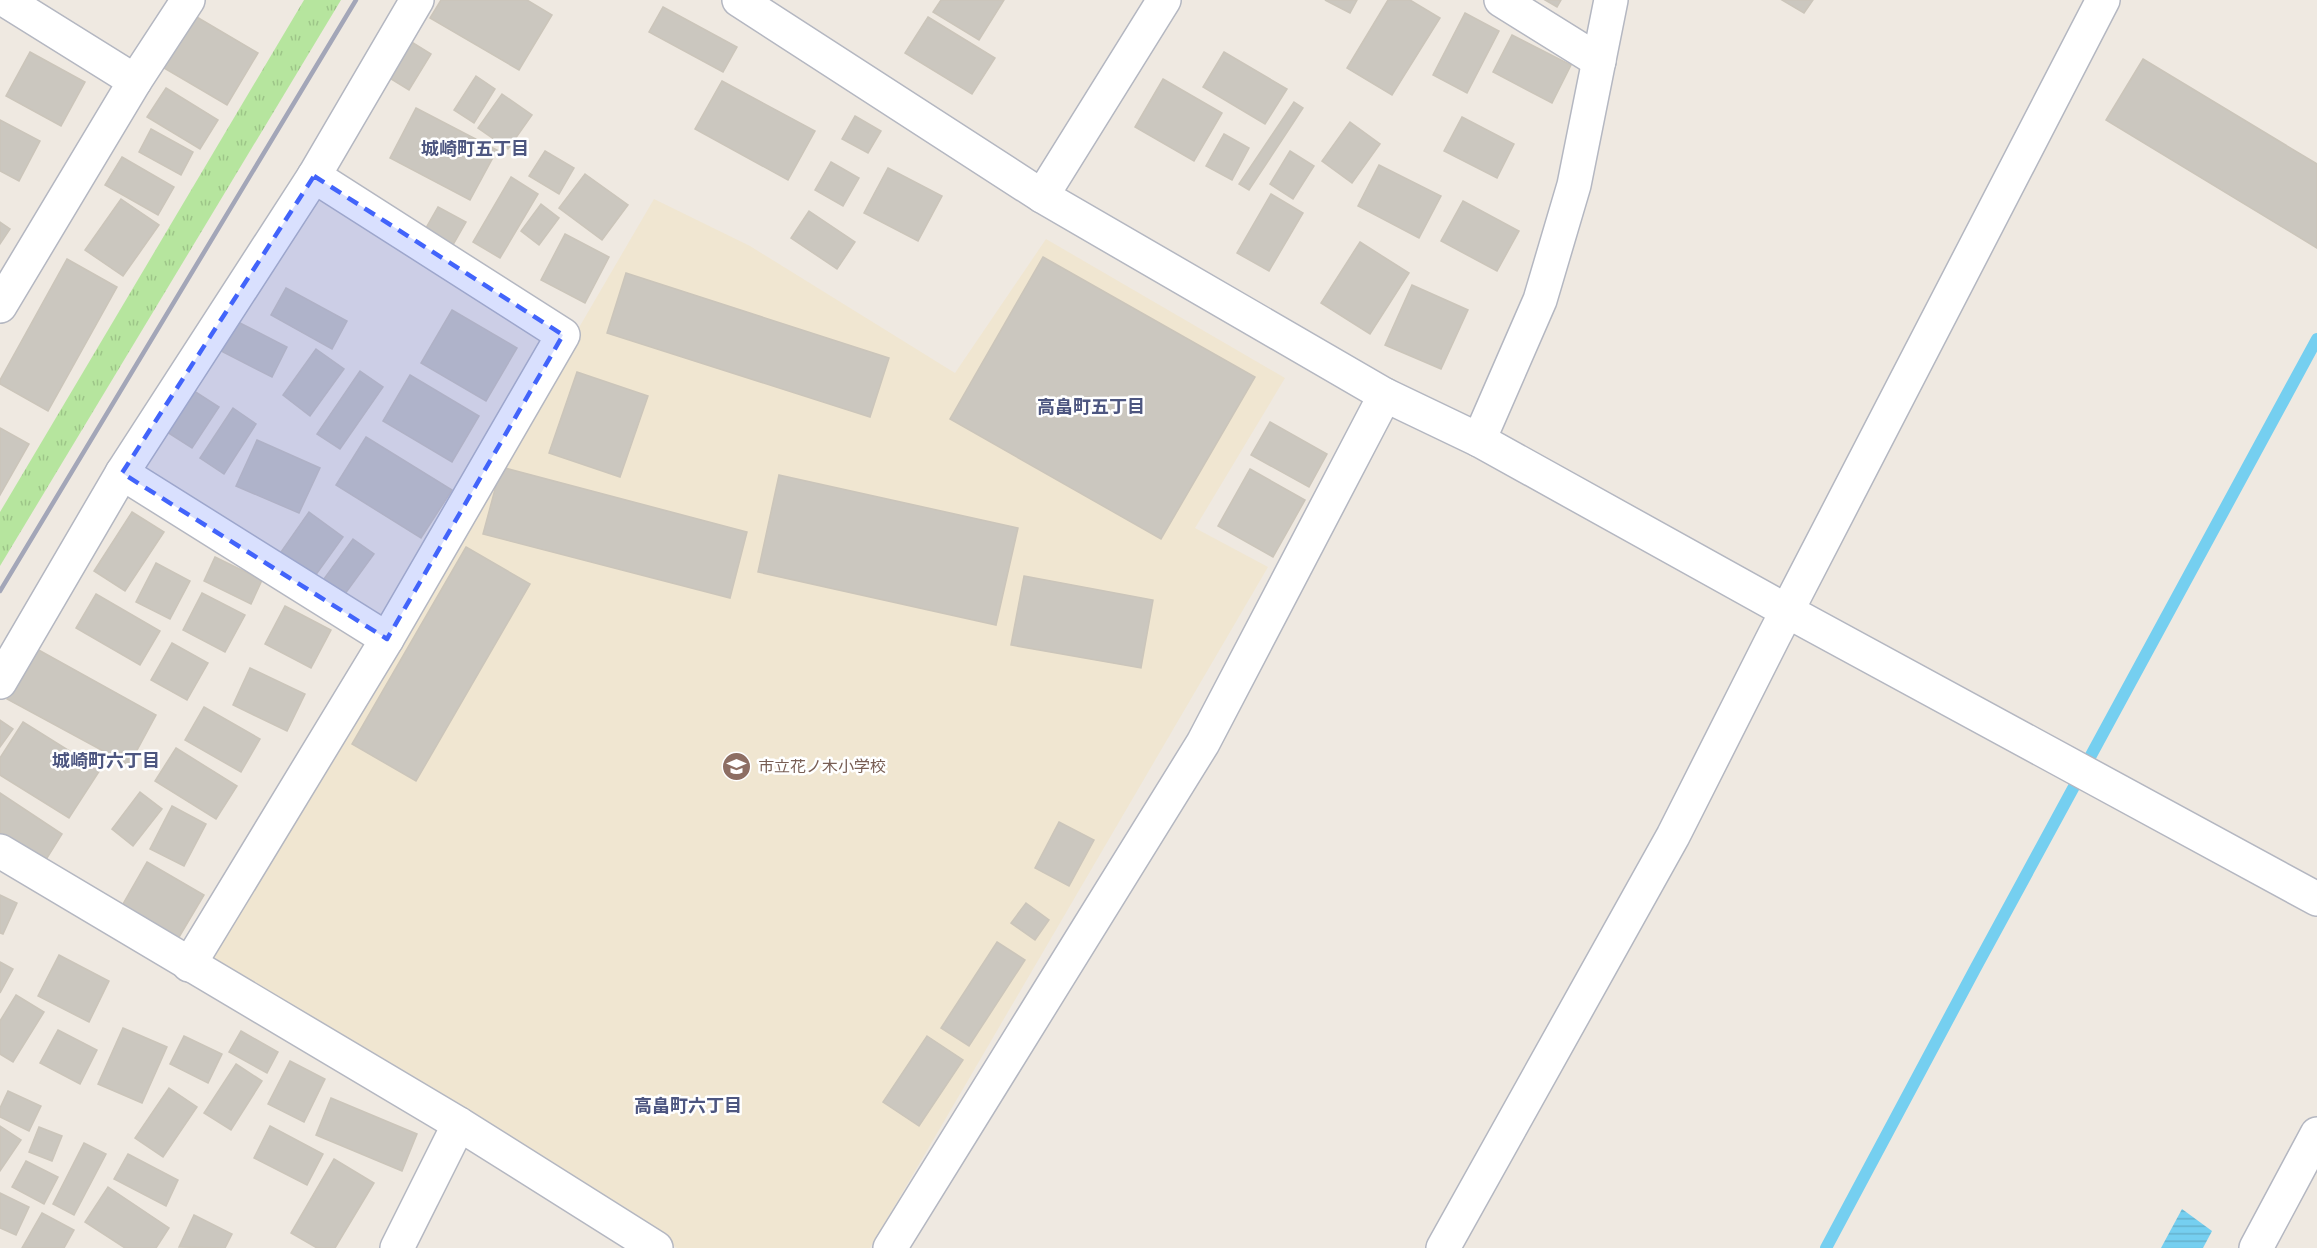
<svg xmlns="http://www.w3.org/2000/svg" width="2317" height="1248" viewBox="0 0 2317 1248" font-family="'DejaVu Sans','Noto Sans JP',sans-serif">
<style>
.education{fill:#f0e6d1}
.grass{fill:url(#grass-tufts)}
.water{fill:url(#water-rules)}
.lines{fill:none;stroke-linecap:round;stroke-linejoin:round}
.stream{stroke:#75cff0;stroke-width:12}
.building{fill:#cbc7bf;stroke:#cbc5ba;stroke-width:1.5}
.minor-casing{stroke:#b4b7c1;stroke-width:36}
.minor{stroke:#fff;stroke-width:33}
.rail{stroke:#a3a6b8;stroke-width:4.5}
.marked{fill:#4264fb;fill-opacity:0.2;stroke:#4264fb;stroke-width:4.5;stroke-dasharray:12 8;stroke-linejoin:round}
.labels{text-anchor:middle;dominant-baseline:central;stroke-width:5;stroke-linejoin:round;paint-order:stroke}
.education-label{font-size:16px;fill:#785e54;stroke:#fff;text-anchor:start}
.neighbourhood-label{font-size:18px;font-weight:bold;fill:#4d5680;stroke:#fff}
</style>
<defs>
<pattern id="grass-tufts" width="24" height="20" patternUnits="userSpaceOnUse" patternTransform="scale(1.5)"><rect width="24" height="20" fill="#b6e59e"/><path d="M3 7l-1-3M5 7V3M7 7l1-3M15 17l-1-3M17 17v-4M19 17l1-3" fill="none" stroke="#9dc588"/></pattern>
<pattern id="water-rules" width="6" height="5" patternUnits="userSpaceOnUse" patternTransform="scale(1.5)"><rect width="6" height="5" fill="#75cff0"/><path d="M0 2.5h6" fill="none" stroke="#66b2ce"/></pattern>
</defs>
<rect width="100%" height="100%" fill="#efe9e1"/>
<polygon class="education" points="654,199 750,246 955,373 1046,239 1285,378 1195,528 1268,567 870,1248 677,1248 207,965"/>
<polygon class="grass" points="304,0 341,0 0,566 0,512"/>
<polygon class="water" points="2182,1209 2212,1231 2203,1248 2161,1248"/>
<g class="lines">
<polyline class="stream" points="1826,1248 1975,969 2317,339"/>
</g>
<g class="building">
<polygon points="441,0 527,0 552,15 519,70 430,18"/>
<polygon points="941,0 1004,0 979,40 933,12"/>
<polygon points="1325,0 1357,0 1350,13"/>
<polygon points="1388,0 1410,0 1440,18 1392,95 1347,68"/>
<polygon points="1545,0 1561,0 1557,7"/>
<polygon points="1782,0 1813,0 1804,13"/>
<polygon points="663,7 737,47 723,72 649,32"/>
<polygon points="1465,13 1499,31 1467,93 1433,75"/>
<polygon points="195,16 258,53 227,105 164,68"/>
<polygon points="928,17 995,58 972,94 905,53"/>
<polygon points="1512,35 1571,65 1552,103 1493,72"/>
<polygon points="405,38 431,54 409,90 383,74"/>
<polygon points="30,52 85,82 61,126 6,96"/>
<polygon points="1224,52 1287,89 1265,124 1203,87"/>
<polygon points="2143,59 2317,164 2317,248 2106,120"/>
<polygon points="476,76 495,89 474,123 454,110"/>
<polygon points="1163,79 1222,113 1194,161 1135,127"/>
<polygon points="722,81 815,131 788,180 695,129"/>
<polygon points="166,88 218,120 200,149 147,117"/>
<polygon points="502,94 532,115 508,149 478,128"/>
<polygon points="1294,102 1303,108 1249,190 1239,184"/>
<polygon points="416,108 497,150 470,200 390,158"/>
<polygon points="855,116 881,131 868,153 842,139"/>
<polygon points="1462,117 1514,144 1497,178 1444,151"/>
<polygon points="0,120 40,141 19,181 0,171"/>
<polygon points="1350,122 1380,144 1352,183 1322,161"/>
<polygon points="151,129 193,152 181,175 139,152"/>
<polygon points="1224,134 1249,148 1232,180 1206,166"/>
<polygon points="545,151 574,168 559,194 529,176"/>
<polygon points="1290,151 1314,166 1293,199 1270,184"/>
<polygon points="122,157 174,187 158,215 105,185"/>
<polygon points="831,162 859,178 843,206 815,190"/>
<polygon points="1379,165 1441,196 1419,238 1358,206"/>
<polygon points="888,168 942,196 918,241 864,213"/>
<polygon points="585,174 628,205 602,240 559,208"/>
<polygon points="511,177 538,194 500,258 473,242"/>
<polygon points="1271,194 1303,213 1269,271 1237,253"/>
<polygon points="121,199 159,225 123,276 85,250"/>
<polygon points="1463,201 1519,231 1497,271 1441,241"/>
<polygon points="541,204 559,218 539,245 521,231"/>
<polygon points="438,207 466,222 450,250 422,235"/>
<polygon points="809,211 855,242 837,269 791,238"/>
<polygon points="0,222 10,229 0,244"/>
<polygon points="565,234 609,257 585,303 541,280"/>
<polygon points="1360,242 1409,273 1370,334 1321,303"/>
<polygon points="1043,257 1255,377 1161,539 950,419"/>
<polygon points="67,259 117,287 48,411 0,384 0,380"/>
<polygon points="626,273 889,358 870,417 607,333"/>
<polygon points="1412,285 1468,310 1441,369 1385,345"/>
<polygon points="286,288 347,321 332,349 271,315"/>
<polygon points="452,310 517,348 486,401 421,363"/>
<polygon points="236,321 287,347 272,377 221,351"/>
<polygon points="316,349 344,369 310,416 283,395"/>
<polygon points="360,371 383,387 340,449 317,434"/>
<polygon points="577,372 648,396 620,477 549,453"/>
<polygon points="410,375 479,416 452,462 383,421"/>
<polygon points="194,391 219,407 192,448 167,432"/>
<polygon points="233,408 256,424 224,474 200,458"/>
<polygon points="1270,422 1327,454 1309,487 1251,455"/>
<polygon points="0,428 29,444 0,495"/>
<polygon points="366,437 452,490 421,538 336,485"/>
<polygon points="257,440 320,468 299,513 236,486"/>
<polygon points="501,467 747,532 730,598 483,534"/>
<polygon points="1250,469 1305,500 1273,557 1218,526"/>
<polygon points="779,475 1018,528 996,625 758,572"/>
<polygon points="132,512 164,532 125,591 94,571"/>
<polygon points="309,512 343,537 315,576 281,552"/>
<polygon points="353,539 374,554 342,598 321,583"/>
<polygon points="466,547 530,584 416,781 352,744"/>
<polygon points="215,557 262,580 251,604 204,581"/>
<polygon points="156,563 190,581 170,619 136,602"/>
<polygon points="1024,576 1153,600 1141,668 1011,645"/>
<polygon points="202,593 245,615 225,652 183,630"/>
<polygon points="96,594 160,631 140,665 76,628"/>
<polygon points="285,606 331,630 311,668 265,644"/>
<polygon points="172,643 208,663 187,700 151,680"/>
<polygon points="35,648 156,715 129,765 7,699"/>
<polygon points="250,668 305,694 287,731 233,705"/>
<polygon points="204,707 260,739 241,772 185,740"/>
<polygon points="0,720 13,729 0,747"/>
<polygon points="23,722 100,770 69,818 0,775 0,758"/>
<polygon points="176,748 237,786 216,819 155,781"/>
<polygon points="140,792 162,809 133,846 112,829"/>
<polygon points="0,793 62,834 42,866 0,838"/>
<polygon points="172,806 206,824 184,866 150,849"/>
<polygon points="1059,822 1094,840 1069,886 1035,868"/>
<polygon points="147,862 204,895 175,944 119,911"/>
<polygon points="0,895 17,903 3,934 0,933"/>
<polygon points="1026,903 1049,920 1035,940 1011,923"/>
<polygon points="997,942 1025,960 969,1046 941,1028"/>
<polygon points="59,955 109,981 89,1022 38,996"/>
<polygon points="0,962 13,969 0,993"/>
<polygon points="16,995 44,1012 13,1062 0,1054 0,1021"/>
<polygon points="123,1028 167,1047 142,1103 98,1084"/>
<polygon points="58,1030 97,1050 80,1084 40,1063"/>
<polygon points="241,1031 278,1052 267,1073 229,1052"/>
<polygon points="184,1036 222,1054 208,1083 170,1064"/>
<polygon points="927,1036 963,1060 919,1126 883,1102"/>
<polygon points="290,1061 325,1079 304,1122 268,1104"/>
<polygon points="236,1064 262,1081 231,1130 204,1113"/>
<polygon points="169,1088 197,1107 163,1157 135,1138"/>
<polygon points="8,1091 41,1106 29,1131 0,1117 0,1108"/>
<polygon points="331,1098 417,1134 402,1171 316,1135"/>
<polygon points="0,1126 21,1140 0,1171"/>
<polygon points="270,1126 323,1154 307,1185 254,1158"/>
<polygon points="39,1127 62,1136 52,1161 29,1152"/>
<polygon points="84,1143 106,1154 74,1215 53,1204"/>
<polygon points="128,1154 178,1180 166,1206 114,1179"/>
<polygon points="334,1159 374,1183 335,1248 317,1248 291,1233"/>
<polygon points="26,1161 58,1177 44,1204 12,1187"/>
<polygon points="108,1187 169,1228 156,1248 125,1248 85,1222"/>
<polygon points="0,1193 29,1207 16,1235 0,1228"/>
<polygon points="42,1213 74,1230 64,1248 22,1248"/>
<polygon points="194,1215 232,1234 225,1248 179,1247"/>
</g>
<g class="lines">
<defs>
<g id="minor">
<polyline points="5,0 135,81"/>
<polyline points="739,0 1042,196 1385,395 1479,440 1787,611 2317,899"/>
<polyline points="1501,0 1599,61"/>
<polyline points="1042,196 1164,0"/>
<polyline points="0,306 135,81 188,0"/>
<polyline points="1479,440 1540,300 1574,185 1611,0"/>
<polyline points="122,473 387,639"/>
<polyline points="0,682 122,473 314,176 417,0"/>
<polyline points="0,851 459,1124 656,1248"/>
<polyline points="189,965 387,639 563,335 314,176"/>
<polyline points="397,1248 459,1124"/>
<polyline points="890,1248 1203,743 1385,395"/>
<polyline points="1443,1248 1673,836 1774,636 2103,0"/>
<polyline points="2256,1248 2317,1134"/>
</g>
</defs>
<use href="#minor" class="minor-casing"/>
<use href="#minor" class="minor"/>
<polyline class="rail" points="0,591 356,0"/>
</g>
<path class="marked" d="M314,176L563,335L387,639L122,473Z"/>
<defs>
<symbol id="school-disc" viewBox="-11 -11 22 22"><circle r="9.5" fill="#8d6e63" stroke="#fff"/><path d="M0-5L7-2L0 1L-7-2ZM-4 1L0 2.5L4 1V4Q0 6-4 4Z" fill="#fff"/></symbol>
</defs>
<g fill-rule="evenodd">
<use href="#school-disc" x="720" y="750" width="33" height="33"/>
</g>
<g class="labels">
<g class="education-label">
<text x="758" y="766">市立花ノ木小学校</text>
</g>
<g class="neighbourhood-label">
<text x="475" y="148">城崎町五丁目</text>
<text x="1091" y="406">高畠町五丁目</text>
<text x="106" y="760">城崎町六丁目</text>
<text x="688" y="1105">高畠町六丁目</text>
</g>
</g>
</svg>
